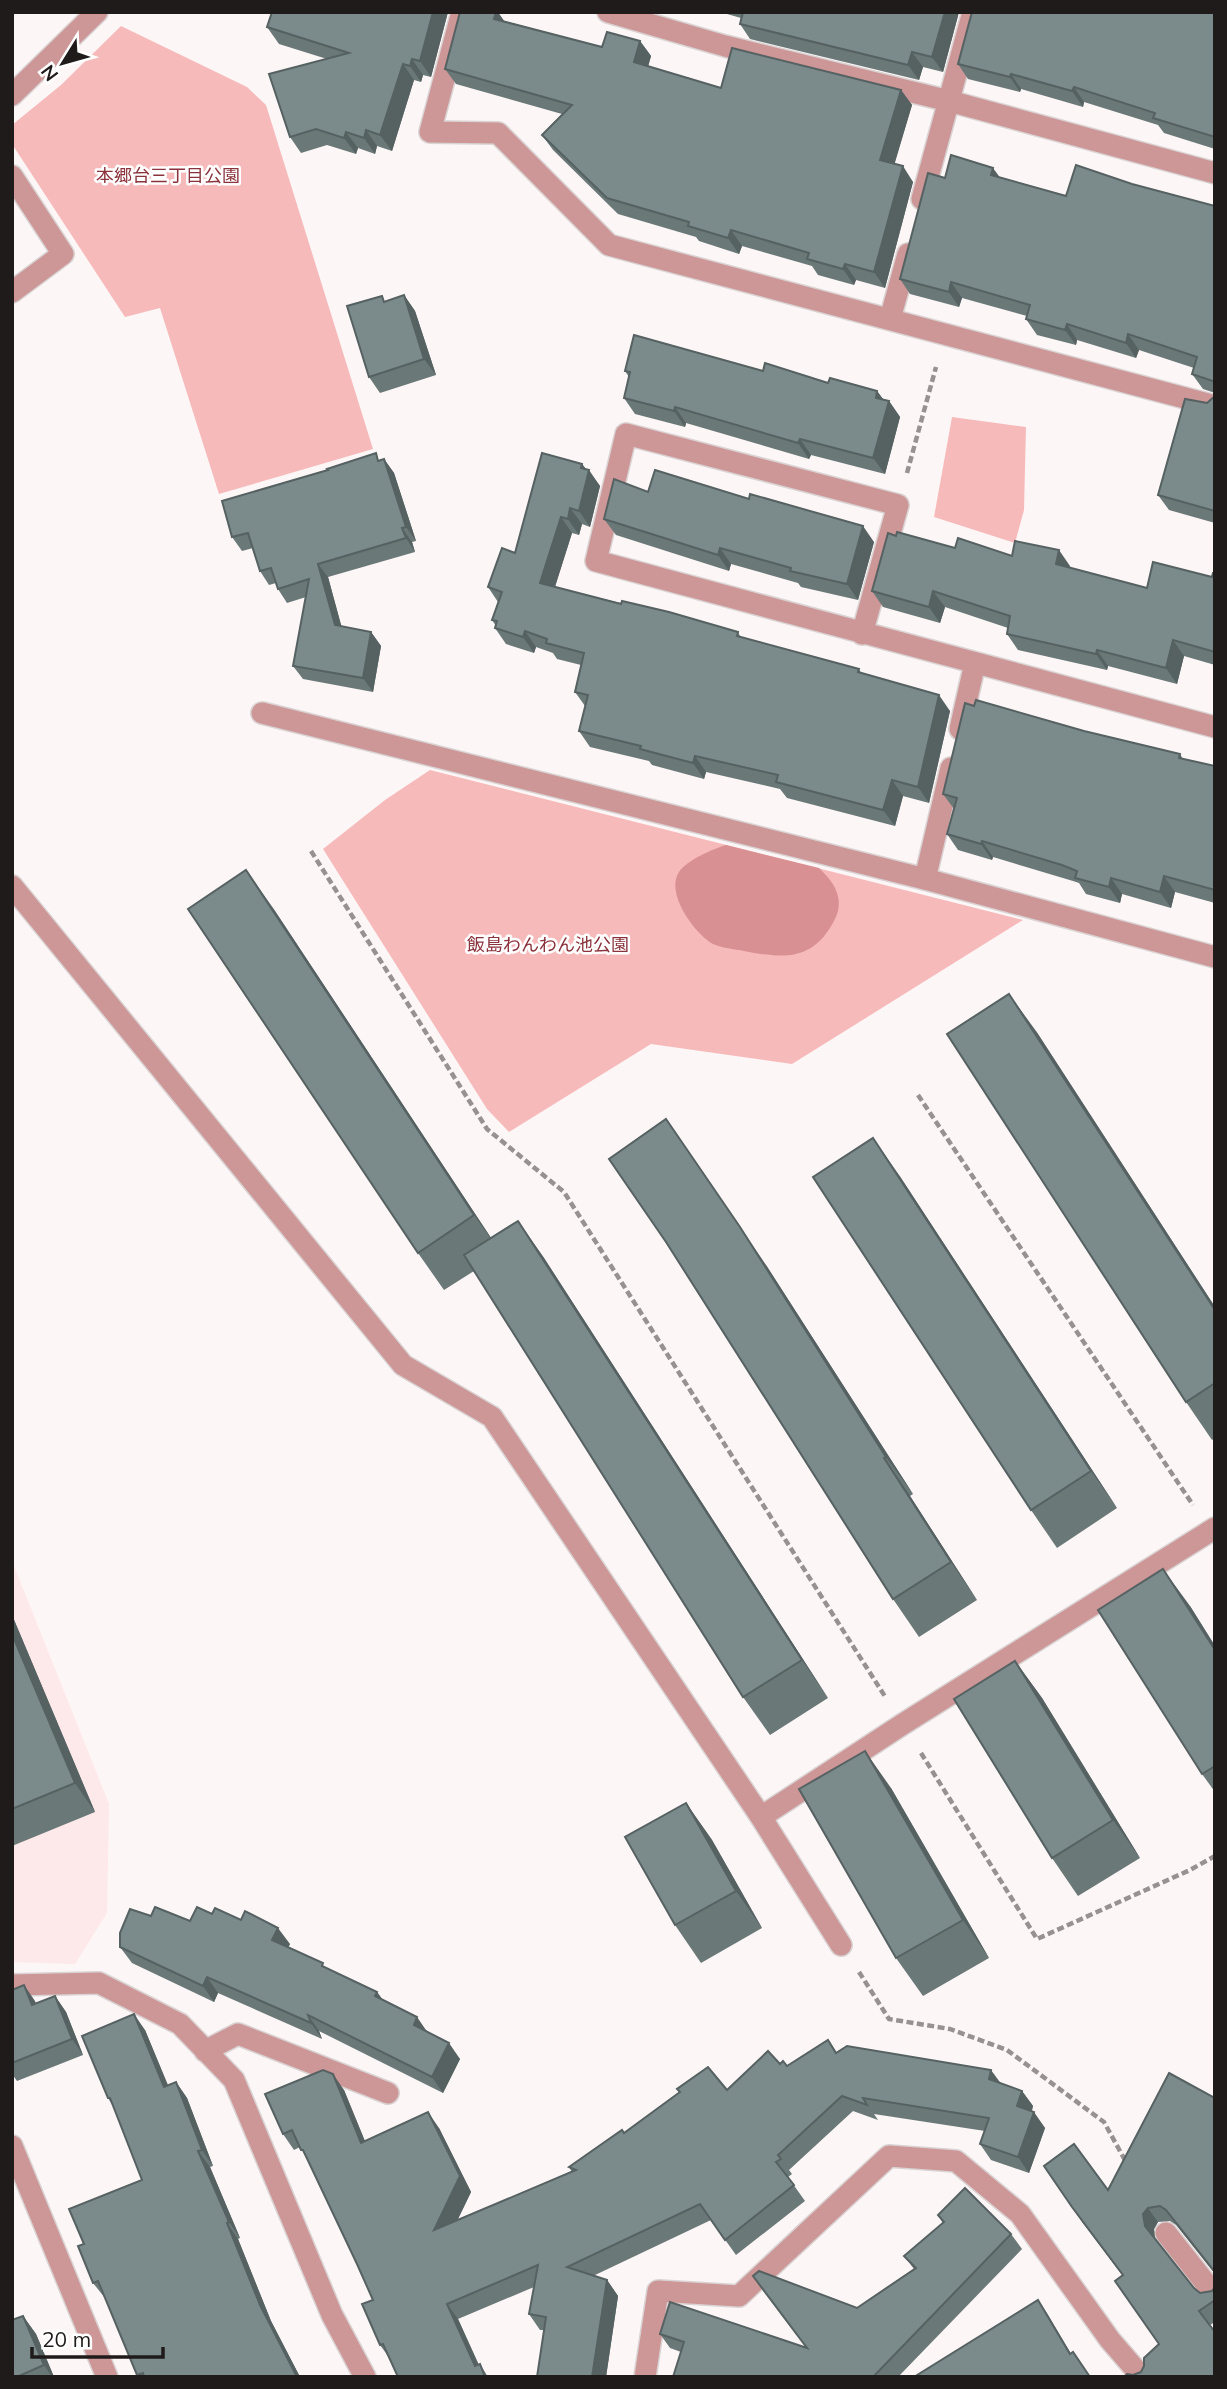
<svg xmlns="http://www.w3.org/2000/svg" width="1227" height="2389" viewBox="0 0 1227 2389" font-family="Mulish,'Noto Sans JP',sans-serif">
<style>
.built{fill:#fde9e9}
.green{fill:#f7babb}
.water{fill:#d99092}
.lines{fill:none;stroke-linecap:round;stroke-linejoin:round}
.minor-casing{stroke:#dad3d3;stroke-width:24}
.path{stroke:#979191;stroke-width:4.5;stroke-dasharray:7 3.5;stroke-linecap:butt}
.minor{stroke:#cd9697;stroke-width:21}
.wall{fill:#6a7878}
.shaded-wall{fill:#566162}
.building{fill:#7b8b8c;stroke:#566162;stroke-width:2}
.labels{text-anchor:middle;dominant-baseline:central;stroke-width:5;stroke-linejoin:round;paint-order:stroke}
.park-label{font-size:18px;fill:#8b333c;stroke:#fff}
</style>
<rect width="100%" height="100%" fill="#fdf6f6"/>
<polygon class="built" points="12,1561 109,1804 107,1913 75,1964 12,1962"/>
<g class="green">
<polygon points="121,26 247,87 266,105 373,449 219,494 160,308 125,317 12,144 12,125 61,85"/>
<polygon points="952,417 1026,427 1024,510 1015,543 934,517"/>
<polygon points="430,770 1023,920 792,1064 651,1044 509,1132 487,1109 323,849 385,800"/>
</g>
<path class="water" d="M726,845L819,868C834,882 845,898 835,919C814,961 785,959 744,951C735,949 721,948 713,944C694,933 665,893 679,872C687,860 713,849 726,845Z"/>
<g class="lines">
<defs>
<g id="minor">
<polyline points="462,12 430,132 498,133 609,245 1215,406"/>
<polyline points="608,12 725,46 949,101 1215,173"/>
<polyline points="12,95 97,12"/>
<polyline points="12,176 63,254 12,292"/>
<polyline points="922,199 973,12"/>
<polyline points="890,319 908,254"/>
<polyline points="862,634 898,505 626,434 596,561 1215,727"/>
<polyline points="262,713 925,879 1215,957"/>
<polyline points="960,729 975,663"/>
<polyline points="925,879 951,768"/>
<polyline points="12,886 403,1365 492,1417 761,1817 903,1724 1215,1528"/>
<polyline points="761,1817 841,1945"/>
<polyline points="12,1985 99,1983 180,2024 234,2080 332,2315 365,2377"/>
<polyline points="205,2051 238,2034 388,2093"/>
<polyline points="12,2146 107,2377"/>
<polyline points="1166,2233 1215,2295"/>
<polyline points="645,2377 658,2291 739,2296 889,2156 956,2161 1020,2214 1110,2340 1142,2377"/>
</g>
</defs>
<use href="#minor" class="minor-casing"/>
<g class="path">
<polyline points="907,473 936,367"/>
<polyline points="311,851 487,1129 564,1192 886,1698"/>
<polyline points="918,1095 1193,1505"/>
<polyline points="921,1753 1037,1939 1190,1870 1215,1856"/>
<polyline points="859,1972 889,2019 950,2029 1007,2050 1104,2122 1126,2162"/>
</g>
<use href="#minor" class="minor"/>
</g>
<g class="wall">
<polygon points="272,12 448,12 431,77 423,75 421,82 414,80 392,151 377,146 375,154 358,148 356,154 327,145 301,153 290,137 327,59 279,44 267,27"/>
<polygon points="720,12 959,12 943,72 923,67 919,80 750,39 740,24 741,18"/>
<polygon points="1215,12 1215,149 1164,133 1158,125 1084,102 1083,107 1021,89 1020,92 968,79 958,64"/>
<polygon points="504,21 602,47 640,41 651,56 648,66 721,88 901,90 912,105 894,164 913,182 885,288 856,280 854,285 818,275 812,266 742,246 739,254 699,241 696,237 618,214 553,150 542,135 562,114 456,84 445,69"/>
<polygon points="1000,177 1066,196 1132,184 1215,206 1215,393 1203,389 1192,374 1194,368 1139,350 1136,358 1077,340 1076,345 1037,335 1026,319 1027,316 962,298 959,307 910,294 900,279 945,178"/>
<polygon points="404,295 415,311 436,375 380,393 369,377"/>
<polygon points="625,371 763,371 877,391 883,399 889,401 900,417 885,474 811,455 809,459 686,423 685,427 635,414 624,398 629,377"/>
<polygon points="1215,396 1215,523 1169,510 1158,495 1207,403"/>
<polygon points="384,459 394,473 416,541 412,542 415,552 328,577 341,626 371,632 381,646 373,692 303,679 293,666 306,597 287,603 278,589 276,583 269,585 260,571 253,548 242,551 232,537"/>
<polygon points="582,464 600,486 590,527 582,524 579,535 572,533 555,587 738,632 741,638 859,669 861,673 950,711 929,803 903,796 895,826 787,798 780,789 706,772 704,779 652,765 649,761 590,747 579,731 585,706 575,692 581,665 557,659 553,653 536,647 534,653 506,644 495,628 496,626 492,620 498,602 488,587"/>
<polygon points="604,519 874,542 858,600 801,587 798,583 731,564 729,571 616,535"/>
<polygon points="955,548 1070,566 1070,568 1147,588 1212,577 1215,573 1215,665 1184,656 1177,684 1108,666 1107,670 1018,650 1007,634 1008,628 945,607 940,623 883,607 872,591"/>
<polygon points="1084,731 1180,754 1183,759 1215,766 1215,903 1175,892 1171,908 1122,894 1120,903 1086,894 1079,883 1073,881 993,857 992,860 958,850 947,834 954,809 943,794"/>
<polygon points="273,908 491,1238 518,1221 544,1258 828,1698 770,1735 743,1697 474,1271 444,1290 418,1253"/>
<polygon points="1036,1031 1215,1307 1215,1438 1212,1440 1186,1402"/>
<polygon points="899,1175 1117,1508 1057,1548 1031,1510"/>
<polygon points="766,1265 913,1494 910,1496 977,1600 919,1637 893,1599"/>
<polygon points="1190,1606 1215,1646 1215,1792 1202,1774"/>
<polygon points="12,1615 95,1812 12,1846"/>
<polygon points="1015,1661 1042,1698 1140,1858 1078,1896 1052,1858"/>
<polygon points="891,1788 989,1958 923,1996 896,1958"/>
<polygon points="686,1803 712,1840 762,1928 701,1963 675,1925"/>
<polygon points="212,1914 290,1944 288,1947 327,1968 377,1992 383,2000 427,2031 460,2059 443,2093 319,2031 322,2039 218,1993 214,2002 132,1963 120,1947 151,1916 190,1921"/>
<polygon points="24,1985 36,2004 55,1996 66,2012 83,2055 17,2081 12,2074 12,1990"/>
<polygon points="145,2030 168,2085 176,2082 187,2098 213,2166 210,2167 240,2238 238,2239 271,2321 300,2377 138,2377 105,2298 93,2283 84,2244 142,2180 113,2106 108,2098"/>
<polygon points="828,2040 836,2052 1000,2083 1022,2091 1033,2106 1032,2111 1045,2128 1029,2173 991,2160 980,2144 985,2131 874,2114 878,2120 853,2111 789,2170 792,2174 788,2177 805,2201 736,2255 711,2220 593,2276 607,2280 618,2296 606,2377 537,2377 544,2330 540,2330 529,2314 534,2287 458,2319 479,2365 480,2364 488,2377 398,2377 391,2360 380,2345 373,2300 357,2264 308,2160 300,2147 294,2150 283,2134 344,2090 365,2141 439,2128 471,2192 457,2221 572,2172 569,2167 624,2133 727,2090 780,2064 787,2066"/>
<polygon points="1169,2073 1215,2098 1215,2274 1176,2225 1170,2221 1158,2222 1154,2229 1155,2239 1194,2288 1200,2293 1212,2291 1215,2287 1215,2322 1210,2325 1215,2332 1215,2377 1124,2377 1127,2374 1133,2375 1141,2372 1144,2366 1144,2358 1159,2344 1115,2281 1122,2275 1082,2222 1044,2166 1074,2144 1108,2190"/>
<polygon points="938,2215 1011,2234 1022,2249 898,2377 673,2377 681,2352 670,2348 660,2334 806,2347 753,2276 857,2308 914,2269 904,2256 943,2223"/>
<polygon points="23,2316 36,2334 54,2377 12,2377"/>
</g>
<g class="shaded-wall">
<polygon points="433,12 448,12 431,77 420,61"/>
<polygon points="496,12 498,12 507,25 494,19"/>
<polygon points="945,12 959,12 943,72 932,57"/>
<polygon points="640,41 651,56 645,78 634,62"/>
<polygon points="912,52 923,67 919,80 908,65"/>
<polygon points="412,59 423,75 421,82 410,66"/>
<polygon points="403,64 414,80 392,151 380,135"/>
<polygon points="1011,74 1021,89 1020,92 1010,77"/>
<polygon points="1074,87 1084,102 1083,107 1072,91"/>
<polygon points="901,90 912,105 891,176 880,160"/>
<polygon points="366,130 377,146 375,154 364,138"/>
<polygon points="346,132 358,148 356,154 344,138"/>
<polygon points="903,166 913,182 885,288 874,272"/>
<polygon points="993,168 1004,183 991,175"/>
<polygon points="731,230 742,246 739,254 728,238"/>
<polygon points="845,264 856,280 854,285 843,269"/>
<polygon points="951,282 962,298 959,307 949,292"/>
<polygon points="404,295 415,311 436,375 424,359"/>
<polygon points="1067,324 1077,340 1076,345 1065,330"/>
<polygon points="1128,334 1139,350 1136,358 1126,343"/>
<polygon points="877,391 888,406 889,401 900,417 885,474 873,458 876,398"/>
<polygon points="675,407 686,423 685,427 674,411"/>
<polygon points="800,439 811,455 809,459 798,443"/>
<polygon points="384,459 394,473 416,541 406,527"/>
<polygon points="582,464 588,472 589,470 600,486 590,527 579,511"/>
<polygon points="570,508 582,524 579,535 568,519"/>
<polygon points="561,517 572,533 551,599 540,583"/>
<polygon points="863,526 874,542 858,600 847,584"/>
<polygon points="402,528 412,542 415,552 406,538"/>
<polygon points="720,548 731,564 729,571 718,555"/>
<polygon points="1059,550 1070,566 1067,580 1056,564"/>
<polygon points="318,564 328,577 345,639 335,625"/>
<polygon points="933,591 945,607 940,623 929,607"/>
<polygon points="525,631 536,647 534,653 523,637"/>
<polygon points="371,632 381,646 373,692 363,678"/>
<polygon points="1173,640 1184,656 1177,684 1166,668"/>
<polygon points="1097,650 1108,666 1107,670 1096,654"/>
<polygon points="939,695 950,711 929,803 918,787"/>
<polygon points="695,756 706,772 704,779 693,763"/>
<polygon points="892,780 903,796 895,826 883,810"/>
<polygon points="982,841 993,857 992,860 981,844"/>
<polygon points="246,870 273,908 501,1253 474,1215"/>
<polygon points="1164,876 1175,892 1171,908 1160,892"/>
<polygon points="1111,878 1122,894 1120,903 1109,887"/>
<polygon points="1009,994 1036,1031 1215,1307 1215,1310"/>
<polygon points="666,1119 766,1265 913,1494 886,1457"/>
<polygon points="873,1138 899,1175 1117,1508 1091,1471"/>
<polygon points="518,1221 544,1258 828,1698 802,1660"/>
<polygon points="884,1458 910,1496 977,1600 951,1562"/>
<polygon points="1163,1569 1190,1606 1215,1646 1215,1650"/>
<polygon points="12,1615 95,1812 75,1783 12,1634"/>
<polygon points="1015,1661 1042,1698 1140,1858 1113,1820"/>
<polygon points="865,1751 891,1788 989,1958 963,1920"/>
<polygon points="686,1803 712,1840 762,1928 736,1891"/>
<polygon points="278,1928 290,1944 284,1956 272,1940"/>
<polygon points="207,1977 218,1993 214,2002 203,1986"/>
<polygon points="24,1985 35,2001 43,2021 32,2005"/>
<polygon points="377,1992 388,2008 375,1996"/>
<polygon points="55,1996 66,2012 83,2055 72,2039"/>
<polygon points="134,2014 145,2030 175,2103 164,2087"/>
<polygon points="308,2015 319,2031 322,2039 311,2023"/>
<polygon points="417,2017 428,2033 414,2025"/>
<polygon points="449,2043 460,2059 443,2093 432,2077"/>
<polygon points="991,2070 1002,2085 989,2079"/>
<polygon points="333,2074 344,2090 372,2159 361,2143"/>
<polygon points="176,2082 187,2098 213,2166 202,2150"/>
<polygon points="1022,2091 1033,2106 1028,2121 1017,2106"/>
<polygon points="428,2112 439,2128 471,2192 445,2246 434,2230"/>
<polygon points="1034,2112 1045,2128 1029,2173 1018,2157"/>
<polygon points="198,2151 210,2167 240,2238 229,2222"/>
<polygon points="1148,2208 1158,2222 1154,2229 1155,2241 1145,2226 1143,2214"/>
<polygon points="227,2223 238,2239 271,2321 300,2377 297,2377 260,2305"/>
<polygon points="607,2280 618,2296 606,2377 592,2377"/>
<polygon points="1038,2300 1048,2315 1080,2369 1070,2354"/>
<polygon points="447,2304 458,2319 484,2377 475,2366"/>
<polygon points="23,2316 36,2334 54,2377 52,2377 44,2365"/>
</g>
<g class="building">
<polygon points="272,12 433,12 420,61 412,59 410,66 403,64 380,135 366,130 364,138 346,132 344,138 316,129 290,137 269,74 349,53 267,27"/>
<polygon points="460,12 496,12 494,19 602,47 607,32 640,41 634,62 721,88 732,48 901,90 880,160 903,166 874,272 845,264 843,269 807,259 809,253 731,230 728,238 688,226 689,222 607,198 542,135 572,105 445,69"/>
<polygon points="743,12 945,12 932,57 912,52 908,65 740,24"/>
<polygon points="972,12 1215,12 1215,137 1153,118 1155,113 1074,87 1072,91 1011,74 1010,77 958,64"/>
<polygon points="951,155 993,168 991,175 1066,196 1076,165 1132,184 1215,206 1215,384 1213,381 1192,374 1197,357 1128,334 1126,343 1067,324 1065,330 1026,319 1030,305 951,282 949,292 900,279 928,173 945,178"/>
<polygon points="404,295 424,359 369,377 347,306 382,296 384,302"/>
<polygon points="634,335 763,371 765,363 828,383 830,378 877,391 876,398 889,401 873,458 800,439 798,443 675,407 674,411 624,398 630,372 625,371"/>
<polygon points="1215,396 1215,511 1158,495 1185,399 1207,403"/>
<polygon points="376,453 378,461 384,459 406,527 402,528 406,538 318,564 335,625 371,632 363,678 293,666 309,579 278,589 271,568 260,571 248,533 232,537 222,501 328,470 327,469"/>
<polygon points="542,453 582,464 581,468 589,470 579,511 570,508 568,519 561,517 540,583 621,604 622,601 669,612 738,632 737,636 859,669 858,672 939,695 918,787 892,780 883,810 776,782 778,775 695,756 693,763 640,749 641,746 579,731 588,695 575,692 584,653 546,643 547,639 525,631 523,637 495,628 497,621 492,620 502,592 488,587 502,548 515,553"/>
<polygon points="655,470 749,499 750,494 863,526 847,584 790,571 791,568 720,548 718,555 604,519 614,479 648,492"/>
<polygon points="897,532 955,548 958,538 1012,556 1015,541 1059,550 1056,564 1147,588 1153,562 1212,577 1213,573 1215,573 1215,652 1173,640 1166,668 1097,650 1096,654 1007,634 1010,616 933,591 929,607 872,591 888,533 896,536"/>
<polygon points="976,700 1084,731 1180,754 1179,758 1215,766 1215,890 1164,876 1160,892 1111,878 1109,887 1075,878 1077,871 1062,865 982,841 981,844 947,834 957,798 943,794 965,703 974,706"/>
<polygon points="246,870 474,1215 418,1253 188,909"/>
<polygon points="1009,994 1215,1310 1215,1383 1186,1402 947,1034"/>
<polygon points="666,1119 740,1227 886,1457 884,1458 951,1562 893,1599 666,1242 609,1159"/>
<polygon points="873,1138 1091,1471 1031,1510 813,1177"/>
<polygon points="518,1221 802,1660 743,1697 464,1255"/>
<polygon points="1163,1569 1215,1650 1215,1766 1202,1774 1098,1610"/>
<polygon points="12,1634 75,1783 12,1809"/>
<polygon points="1015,1661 1113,1820 1052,1858 954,1699"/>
<polygon points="865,1751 963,1920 896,1958 799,1789"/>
<polygon points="686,1803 736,1891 675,1925 625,1837"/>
<polygon points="155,1907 190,1921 197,1907 212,1914 215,1908 241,1920 245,1911 278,1928 272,1940 323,1963 322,1966 377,1992 375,1996 417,2017 414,2025 449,2043 432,2077 308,2015 311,2023 207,1977 203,1986 120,1947 120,1933 130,1909 151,1916"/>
<polygon points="24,1985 32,2005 55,1996 72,2039 12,2063 12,1990"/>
<polygon points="134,2014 164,2087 176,2082 202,2150 198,2151 229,2222 227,2223 260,2305 297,2377 144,2377 143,2373 137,2375 98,2281 93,2283 78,2246 84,2244 69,2209 142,2180 110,2098 108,2098 82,2036"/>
<polygon points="828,2040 836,2053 847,2046 991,2070 989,2079 1022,2091 1017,2106 1034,2112 1018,2157 980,2144 989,2118 863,2098 867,2105 842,2096 778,2155 781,2159 776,2162 794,2185 725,2240 700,2204 567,2267 607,2280 592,2377 537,2377 546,2317 529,2314 538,2265 447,2304 475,2366 480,2364 485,2377 398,2377 383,2344 380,2345 362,2304 373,2300 357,2264 303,2150 301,2150 292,2130 283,2134 265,2094 323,2070 333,2074 361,2143 428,2112 460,2176 434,2230 576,2170 569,2167 622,2130 624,2133 680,2092 677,2089 708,2067 727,2090 768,2051 780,2064 783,2061 787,2066"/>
<polygon points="1169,2073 1215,2098 1215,2272 1166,2210 1160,2206 1148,2208 1143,2214 1145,2226 1194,2288 1200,2293 1212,2291 1215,2287 1215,2300 1199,2311 1215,2332 1215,2377 1124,2377 1127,2374 1133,2375 1141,2372 1144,2366 1144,2358 1159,2344 1115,2281 1123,2275 1072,2207 1044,2166 1074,2144 1108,2190"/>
<polygon points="965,2188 1011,2234 873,2377 673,2377 684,2342 660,2334 670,2302 807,2348 753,2276 759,2271 857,2308 916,2268 904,2256 944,2222 938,2215"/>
<polygon points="1038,2300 1070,2354 1073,2352 1090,2377 914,2377"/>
<polygon points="23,2316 44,2365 19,2376 19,2377 12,2377 12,2320"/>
</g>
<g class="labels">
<g class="park-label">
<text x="168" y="175">本郷台三丁目公園</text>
<text x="548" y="944">飯島わんわん池公園</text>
</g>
</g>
<rect width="1227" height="2389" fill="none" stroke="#201b1b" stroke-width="28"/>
<g transform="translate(63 63) rotate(233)" stroke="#ffffff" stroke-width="5" paint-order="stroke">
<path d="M0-5L12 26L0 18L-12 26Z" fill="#201b1b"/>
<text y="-10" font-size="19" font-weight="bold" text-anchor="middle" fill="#201b1b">N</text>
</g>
<path d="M32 2347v10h131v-10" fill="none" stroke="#201b1b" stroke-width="3.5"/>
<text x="42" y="2347" font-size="21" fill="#201b1b" stroke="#ffffff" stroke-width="5" paint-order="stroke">20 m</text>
</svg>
